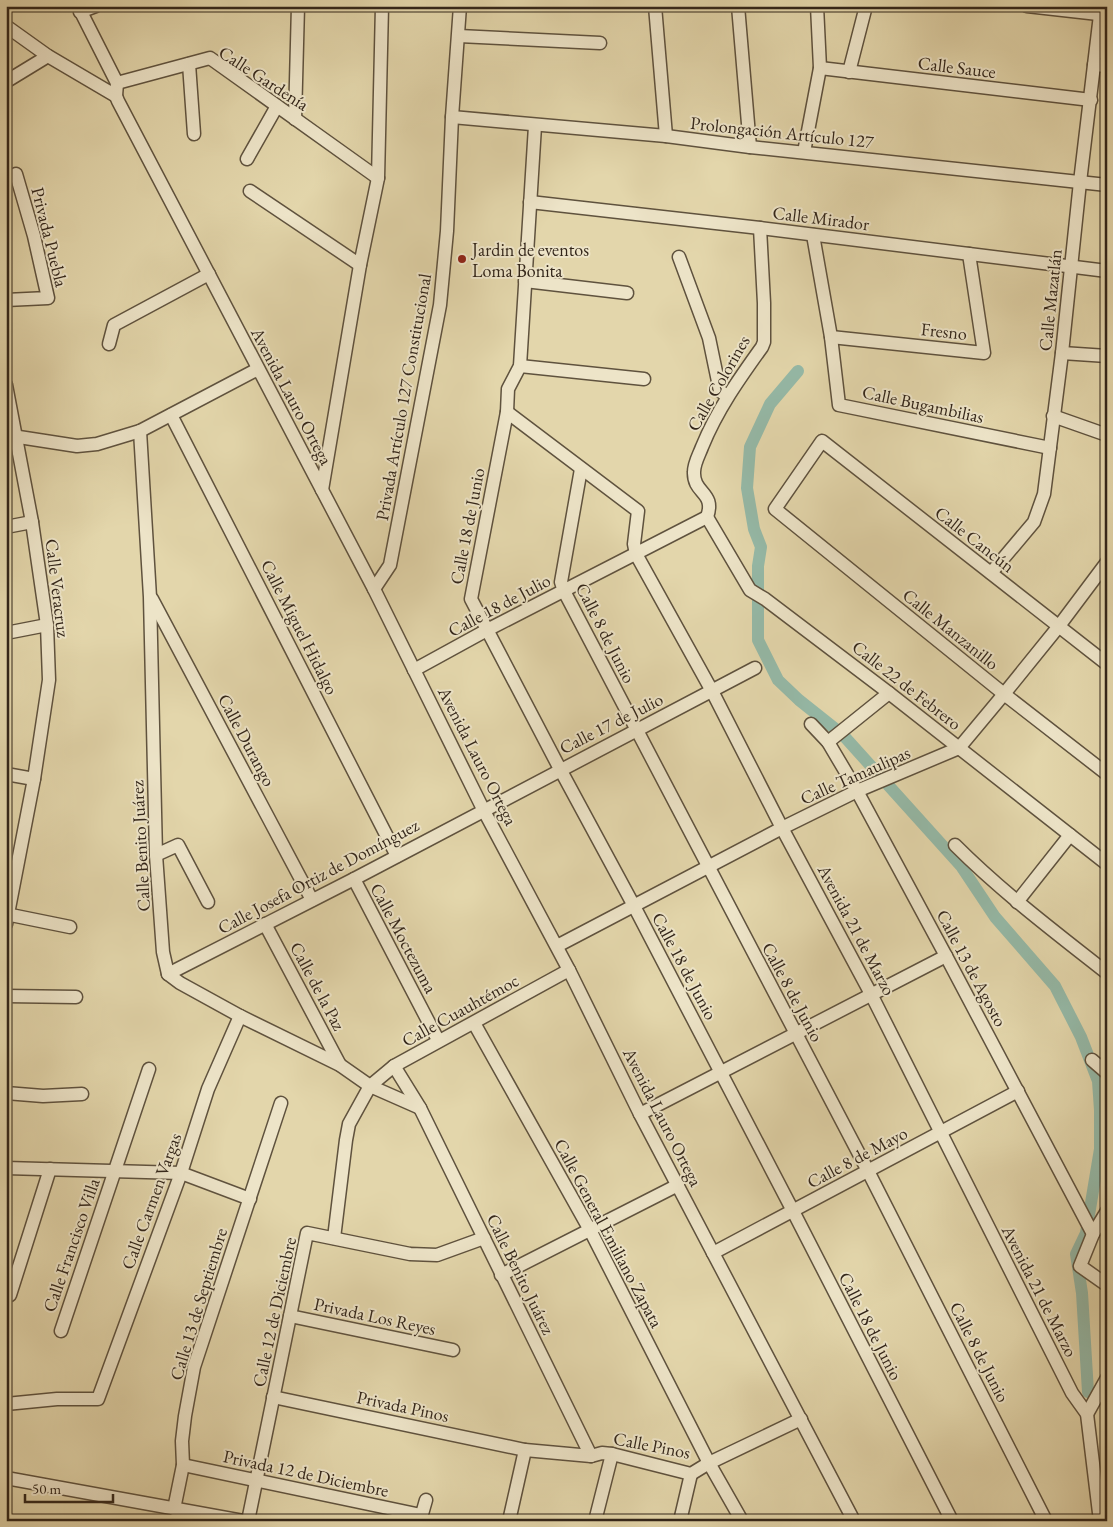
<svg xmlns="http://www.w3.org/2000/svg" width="1113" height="1527" viewBox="0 0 1113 1527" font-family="'EB Garamond',serif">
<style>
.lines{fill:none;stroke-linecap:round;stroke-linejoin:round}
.canal{stroke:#95b9a7;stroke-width:12}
.minor-casing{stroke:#5f523e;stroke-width:15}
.minor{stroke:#ede4c8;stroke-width:12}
.poi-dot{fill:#8f2418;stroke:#ede4c8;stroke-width:2}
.labels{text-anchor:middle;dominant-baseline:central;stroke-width:4;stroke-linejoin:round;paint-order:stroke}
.street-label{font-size:18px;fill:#33261a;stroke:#ede4c8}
.poi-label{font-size:18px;fill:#33261a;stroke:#ede4c8;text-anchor:start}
</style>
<rect width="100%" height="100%" fill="#e3d6ab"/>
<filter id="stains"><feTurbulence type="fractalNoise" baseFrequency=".004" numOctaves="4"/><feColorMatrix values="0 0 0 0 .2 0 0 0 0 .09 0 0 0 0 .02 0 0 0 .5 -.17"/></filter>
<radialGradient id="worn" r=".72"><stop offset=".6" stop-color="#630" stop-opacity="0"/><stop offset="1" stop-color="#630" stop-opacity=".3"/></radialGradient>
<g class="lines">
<polyline class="canal" points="798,371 770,404 750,447 747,488 754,529 761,547 758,566 758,640 778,680 799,700 843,735 961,866 995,917 1055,986 1081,1037 1098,1081 1100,1110 1100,1149 1086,1233 1076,1254 1082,1293 1088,1392"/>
<defs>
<g id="minor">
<polyline points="78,6 117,83 116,96 118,101 374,589 483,809 569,970 640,1114 854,1521"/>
<polyline points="655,6 666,136"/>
<polyline points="738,6 750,147"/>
<polyline points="1027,6 1107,15"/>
<polyline points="80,12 96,6"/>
<polyline points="6,26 48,56 116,96"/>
<polyline points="459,36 600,43"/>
<polyline points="189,64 194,134"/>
<polyline points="1094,65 1107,66"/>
<polyline points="820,68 1091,100"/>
<polyline points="849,72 866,6"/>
<polyline points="7,81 48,56"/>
<polyline points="117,83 210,58 378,178"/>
<polyline points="452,117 666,136 750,147 1107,185"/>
<polyline points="295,119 298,6"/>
<polyline points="535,126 520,366 508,389 507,412 471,599 560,769 634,906 793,1211 952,1521"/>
<polyline points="804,152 820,68 817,6"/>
<polyline points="247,159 277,106"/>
<polyline points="250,191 360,265"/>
<polyline points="530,202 760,228 1107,271"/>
<polyline points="813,235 831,337 839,405 1050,448"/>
<polyline points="679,257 709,338 720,391 727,396"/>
<polyline points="525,281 627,293"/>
<polyline points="6,300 48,298 34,236 16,174"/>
<polyline points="831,337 984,353 969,254"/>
<polyline points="109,344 114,325 209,274"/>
<polyline points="1062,353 1107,356"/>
<polyline points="520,366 644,379"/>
<polyline points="6,385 32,522 47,625 49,680 34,779 6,924"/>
<polyline points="507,412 638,511 634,544 636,554 712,691 782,828 871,994 1072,1393 1087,1414 1100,1521"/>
<polyline points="171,415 397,856"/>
<polyline points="1053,416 1107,435"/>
<polyline points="140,431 150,597 156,855 163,952 168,974 180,983 240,1016 340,1065 370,1086 420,1108"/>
<polyline points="6,435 77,446 97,444 140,431 258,369"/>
<polyline points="581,469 561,582 564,591 868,1171 1046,1521"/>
<polyline points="322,490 360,265 378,178 382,6"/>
<polyline points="707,517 750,590 765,599 889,693 1107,864"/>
<path d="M707,517C716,492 693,494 694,472C694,463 699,455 702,447C717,410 739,379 762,347L764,342V303L760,228"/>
<polyline points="6,527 32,522"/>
<polyline points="991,573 1034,522 1044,494 1062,353 1080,182 1100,15"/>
<polyline points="374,589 390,565 440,305 447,231 452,117 460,6"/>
<polyline points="152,599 312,900"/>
<polyline points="6,633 47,625"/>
<polyline points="1107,664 822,441 775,509 1004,694 1107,774"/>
<polyline points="414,670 487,630 707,517"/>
<polyline points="811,724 828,742 857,791 946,956 1093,1234"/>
<polyline points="828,742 889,693"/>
<polyline points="6,774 34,779"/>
<path d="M955,845C1002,892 1055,932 1107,973"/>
<polyline points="156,855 178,845 208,902"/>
<polyline points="354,879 438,1040"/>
<polyline points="1017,902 1070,835"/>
<polyline points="6,914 70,927"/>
<polyline points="265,924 340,1065"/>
<polyline points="557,946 782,828 857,791 959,748 1004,694 1059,626 1107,562"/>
<polyline points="168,974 354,879 755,668"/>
<polyline points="6,996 76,997"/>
<polyline points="474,1023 590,1230 709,1463 742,1521"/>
<polyline points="1092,1060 1107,1073"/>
<polyline points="394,1066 420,1108 591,1456"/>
<polyline points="6,1093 43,1096 82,1094"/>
<polyline points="640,1114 946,956"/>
<polyline points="6,1168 181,1173 250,1199"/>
<polyline points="1107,1211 1093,1234 1080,1266 1107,1285"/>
<polyline points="334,1238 346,1140 349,1124 370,1086 394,1066 569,970"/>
<polyline points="713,1253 1018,1091"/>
<polyline points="501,1275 678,1185"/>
<polyline points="10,1295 50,1169"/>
<polyline points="290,1316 453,1350"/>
<polyline points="61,1331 149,1069"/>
<polyline points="273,1397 525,1450 591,1456 602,1453 612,1454 691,1474 709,1463 801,1419"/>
<polyline points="6,1404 57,1399 98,1399 181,1173 208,1089 240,1016"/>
<polyline points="1087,1414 1107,1378"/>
<polyline points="183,1465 421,1515"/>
<polyline points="6,1478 243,1521"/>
<polyline points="174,1509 183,1465 182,1441 185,1416 194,1367 281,1103"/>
<polyline points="248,1521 307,1233 410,1254 437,1255 484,1238"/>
<polyline points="420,1521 426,1500"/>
<polyline points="509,1521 525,1450"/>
<polyline points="595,1521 612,1454"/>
<polyline points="680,1521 691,1474"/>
</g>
</defs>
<use href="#minor" class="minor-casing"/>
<use href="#minor" class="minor"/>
</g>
<circle class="poi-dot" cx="462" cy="259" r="5"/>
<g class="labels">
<g class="street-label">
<text transform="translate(957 67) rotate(7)">Calle Sauce</text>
<text transform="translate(264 78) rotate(33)">Calle Gardenía</text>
<text transform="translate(782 132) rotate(6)">Prolongación Artículo 127</text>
<text transform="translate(821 218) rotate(7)">Calle Mirador</text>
<text transform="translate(50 237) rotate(76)">Privada Puebla</text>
<text transform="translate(1050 300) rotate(-84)">Calle Mazatlán</text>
<text transform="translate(944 331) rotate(6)">Fresno</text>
<text transform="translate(718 383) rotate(-60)">Calle Colorines</text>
<text transform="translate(292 396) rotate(62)">Avenida Lauro Ortega</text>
<text transform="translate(403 397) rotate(-80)">Privada Artículo 127 Constitucional</text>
<text transform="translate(923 404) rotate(12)">Calle Bugambilias</text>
<text transform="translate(467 526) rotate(-79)">Calle 18 de Junio</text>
<text transform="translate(975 539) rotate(38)">Calle Cancún</text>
<text transform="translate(58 588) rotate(83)">Calle Veracruz</text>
<text transform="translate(499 605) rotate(-28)">Calle 18 de Julio</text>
<text transform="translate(300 627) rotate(63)">Calle Miguel Hidalgo</text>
<text transform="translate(951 629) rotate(39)">Calle Manzanillo</text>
<text transform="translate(606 633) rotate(63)">Calle 8 de Junio</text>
<text transform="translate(907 685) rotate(38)">Calle 22 de Febrero</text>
<text transform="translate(611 723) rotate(-27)">Calle 17 de Julio</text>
<text transform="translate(247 740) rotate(62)">Calle Durango</text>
<text transform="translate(478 756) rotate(63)">Avenida Lauro Ortega</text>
<text transform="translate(855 775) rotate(-24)">Calle Tamaulipas</text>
<text transform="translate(140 846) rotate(-93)">Calle Benito Juárez</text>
<text transform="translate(318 876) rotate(-28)">Calle Josefa Ortiz de Domínguez</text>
<text transform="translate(857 930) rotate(62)">Avenida 21 de Marzo</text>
<text transform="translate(404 938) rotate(62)">Calle Moctezuma</text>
<text transform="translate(685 966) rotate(62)">Calle 18 de Junio</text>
<text transform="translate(972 968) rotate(62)">Calle 13 de Agosto</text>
<text transform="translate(318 986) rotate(62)">Calle de la Paz</text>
<text transform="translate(793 992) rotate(62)">Calle 8 de Junio</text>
<text transform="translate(460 1010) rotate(-29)">Calle Cuauhtémoc</text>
<text transform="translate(663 1117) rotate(63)">Avenida Lauro Ortega</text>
<text transform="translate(857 1157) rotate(-28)">Calle 8 de Mayo</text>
<text transform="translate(151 1201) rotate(-70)">Calle Carmen Vargas</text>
<text transform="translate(609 1233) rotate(62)">Calle General Emiliano Zapata</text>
<text transform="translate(71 1245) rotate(-71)">Calle Francisco Villa</text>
<text transform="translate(521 1274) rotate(64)">Calle Benito Juárez</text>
<text transform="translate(1040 1291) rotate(63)">Avenida 21 de Marzo</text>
<text transform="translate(198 1304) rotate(-73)">Calle 13 de Septiembre</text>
<text transform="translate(274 1312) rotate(-78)">Calle 12 de Diciembre</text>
<text transform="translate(375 1316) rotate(12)">Privada Los Reyes</text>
<text transform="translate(871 1326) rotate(63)">Calle 18 de Junio</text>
<text transform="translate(980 1352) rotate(63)">Calle 8 de Junio</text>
<text transform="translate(403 1406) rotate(12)">Privada Pinos</text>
<text transform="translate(652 1445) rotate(11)">Calle Pinos</text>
<text transform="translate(306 1473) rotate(12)">Privada 12 de Diciembre</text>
</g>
<g class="poi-label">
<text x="472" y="249">Jardin de eventos<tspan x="472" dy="21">Loma Bonita</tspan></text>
</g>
</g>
<rect width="1113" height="1527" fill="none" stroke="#e3d6ab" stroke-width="25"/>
<rect x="8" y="8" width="1098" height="1512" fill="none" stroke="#33261a" stroke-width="2.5"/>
<rect x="12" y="12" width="1088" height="1502" fill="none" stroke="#33261a"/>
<path d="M25 1494v8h88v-8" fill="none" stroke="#33261a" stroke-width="2.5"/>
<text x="32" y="1494" font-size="15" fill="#33261a" stroke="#ede4c8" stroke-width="4" paint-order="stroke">50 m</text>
<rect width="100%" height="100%" filter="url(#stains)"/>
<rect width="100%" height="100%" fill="url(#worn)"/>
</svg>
